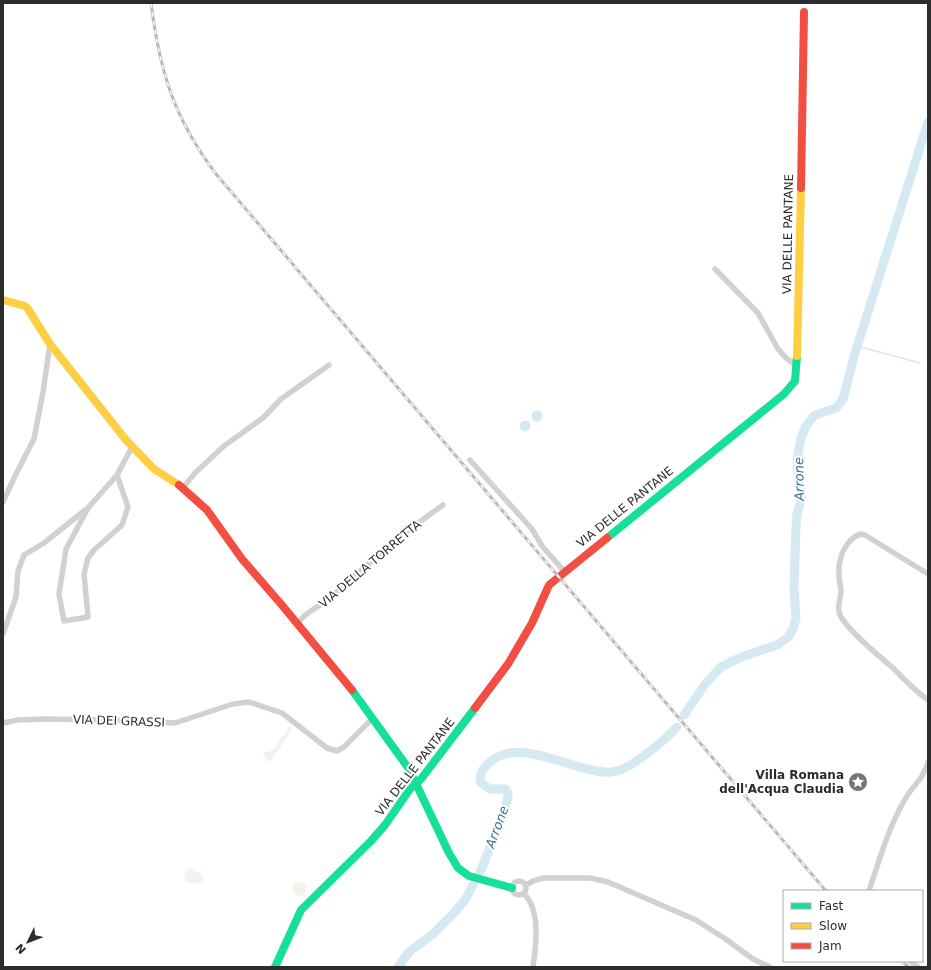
<svg xmlns="http://www.w3.org/2000/svg" width="931" height="970" viewBox="0 0 931 970" font-family="'DejaVu Sans',sans-serif">
<style>
.green{fill:#f0f4ea}
.water{fill:#d4e9f2}
.lines{fill:none;stroke-linecap:round;stroke-linejoin:round}
.stream{stroke:#d4e9f2;stroke-width:1.5}
.river{stroke:#d4e9f2;stroke-width:9}
.street{stroke:#d1d1d1;stroke-width:5.5}
.fast{stroke:#16e098;stroke-width:8}
.slow{stroke:#ffcf43;stroke-width:8}
.jam{stroke:#f24e42;stroke-width:8}
.rail-casing{stroke:#b8b8b8;stroke-width:3}
.rail{stroke:#fff;stroke-width:1.5;stroke-dasharray:4.5;stroke-linecap:butt}
.labels{text-anchor:middle;dominant-baseline:central;stroke-width:4;stroke-linejoin:round;paint-order:stroke}
.street-label{font-size:12px;fill:#2c2c2c;stroke:#fff}
.poi-label{font-size:12px;font-weight:bold;fill:#2c2c2c;stroke:#fff;text-anchor:end}
.water-label{font-size:13px;font-style:italic;fill:#367491;stroke:#fff}
</style>
<rect width="100%" height="100%" fill="#fff"/>
<g class="green">
<polygon points="290,726 293,728 270,762 266,759 263,753 273,750"/>
<polygon points="192,868 203,876 204,880 202,883 188,883 185,881 184,876 188,870"/>
<circle cx="299" cy="889" r="7"/>
</g>
<g class="water">
<circle cx="537" cy="416" r="5.5"/>
<circle cx="525" cy="426" r="5.5"/>
</g>
<g class="lines">
<polyline class="stream" points="857,346 920,363"/>
<g class="river">
<polyline points="684,715 705,684 721,667 739,658 779,644 788,637 793,629 796,618 794,587 796,528 797,514 802,496 798,475 797,460 801,438 806,426 814,416 818,414 836,408 843,399 855,353 928,122"/>
<path d="M398,967L409,952L433,934L452,915L465,900L481,870L503,815L508,797V793L505,789H490L481,783C479,777 481,771 486,766C515,731 576,775 612,772C629,771 665,740 677,727"/>
</g>
<g class="street">
<polyline points="715,269 758,313 778,349 786,358 797,366"/>
<polyline points="470,460 532,529 542,546 564,571"/>
<polyline points="117,475 128,507 122,525 94,550 88,558 84,574 88,617 64,621 59,594 66,549 88,508 117,475 132,447"/>
<polyline points="184,488 186,484 195,473 224,446 264,417 281,399 329,365"/>
<polyline points="3,502 15,476 34,439 43,392 50,344"/>
<path d="M928,574L865,535L861,534C850,537 842,550 840,561C837,572 840,581 841,591C841,600 836,607 840,615C847,630 879,656 892,667C904,679 915,691 928,700"/>
<path d="M298,624C302,614 317,608 326,601C364,568 401,534 443,505"/>
<polyline points="3,634 16,597 18,571 24,555 44,543 85,510"/>
<polyline points="3,723 18,720 46,719 112,720 175,723 233,704 249,702 282,713 327,748 337,751 344,747 373,718"/>
<circle cx="519" cy="888" r="7"/>
<polyline points="526,885 533,881 543,878 590,878 608,882 696,920 724,938 753,959 770,967"/>
<path d="M869,891C879,861 888,829 904,801C912,786 923,780 928,762"/>
<path d="M524,894C541,910 536,946 533,967"/>
<polyline points="910,961 918,967"/>
</g>
<g class="fast">
<polyline points="607,538 784,394 795,381 797,356"/>
<polyline points="352,690 409,769 449,853 458,868 469,876 512,888"/>
<polyline points="275,967 301,910 371,841 385,825 410,789 421,779 475,708"/>
</g>
<g class="slow">
<polyline points="3,300 25,306 28,309 50,344 126,440 154,469 179,485"/>
<polyline points="797,356 801,188"/>
</g>
<g class="jam">
<polyline points="801,188 804,12"/>
<polyline points="179,485 207,510 242,559 281,604 352,690"/>
<polyline points="475,708 508,664 532,623 549,585 607,538"/>
</g>
<defs>
<g id="rail">
<path d="M151,3C160,73 174,118 216,174L826,891"/>
<polyline points="901,961 909,967"/>
</g>
</defs>
<use href="#rail" class="rail-casing"/>
<use href="#rail" class="rail"/>
</g>
<defs>
<symbol id="sight-disc" viewBox="-11 -11 22 22"><circle r="9.5" fill="#767676" stroke="#fff"/><path d="M0-6L1.8-2.2L6-1.7L2.9 1.2L3.7 5.4L0 3.3L-3.7 5.4L-2.9 1.2L-6-1.7L-1.8-2.2Z" fill="#fff"/></symbol>
</defs>
<g fill-rule="evenodd">
<use href="#sight-disc" x="847" y="771" width="22" height="22"/>
</g>
<g class="labels">
<g class="street-label">
<text transform="translate(788 234) rotate(-89)">VIA DELLE PANTANE</text>
<text transform="translate(625 507) rotate(-39)">VIA DELLE PANTANE</text>
<text transform="translate(370 564) rotate(-40)">VIA DELLA TORRETTA</text>
<text transform="translate(119 721) rotate(2)">VIA DEI GRASSI</text>
<text transform="translate(415 767) rotate(-52)">VIA DELLE PANTANE</text>
</g>
<g class="poi-label">
<text x="844" y="775">Villa Romana<tspan x="844" dy="14">dell'Acqua Claudia</tspan></text>
</g>
<g class="water-label">
<text transform="translate(799 479) rotate(-91)">Arrone</text>
<text transform="translate(497 827) rotate(-70)">Arrone</text>
</g>
</g>
<rect width="931" height="970" fill="none" stroke="#2c2c2c" stroke-width="8"/>
<rect x="783" y="890" width="140" height="72" fill="#ffffff" stroke="#ababab"/>
<rect x="791" y="903" width="20" height="6" fill="#16e098" stroke="#ababab"/>
<text x="819" y="910" font-size="12" fill="#2c2c2c">Fast</text>
<rect x="791" y="923" width="20" height="6" fill="#ffcf43" stroke="#ababab"/>
<text x="819" y="930" font-size="12" fill="#2c2c2c">Slow</text>
<rect x="791" y="943" width="20" height="6" fill="#f24e42" stroke="#ababab"/>
<text x="819" y="950" font-size="12" fill="#2c2c2c">Jam</text>
<g transform="translate(28 942) rotate(227)" stroke="#ffffff" stroke-width="3" paint-order="stroke">
<path d="M0-3L7 15L0 10L-7 15Z" fill="#2c2c2c"/>
<text y="-6" font-size="11" font-weight="bold" text-anchor="middle" fill="#2c2c2c">N</text>
</g>
</svg>
